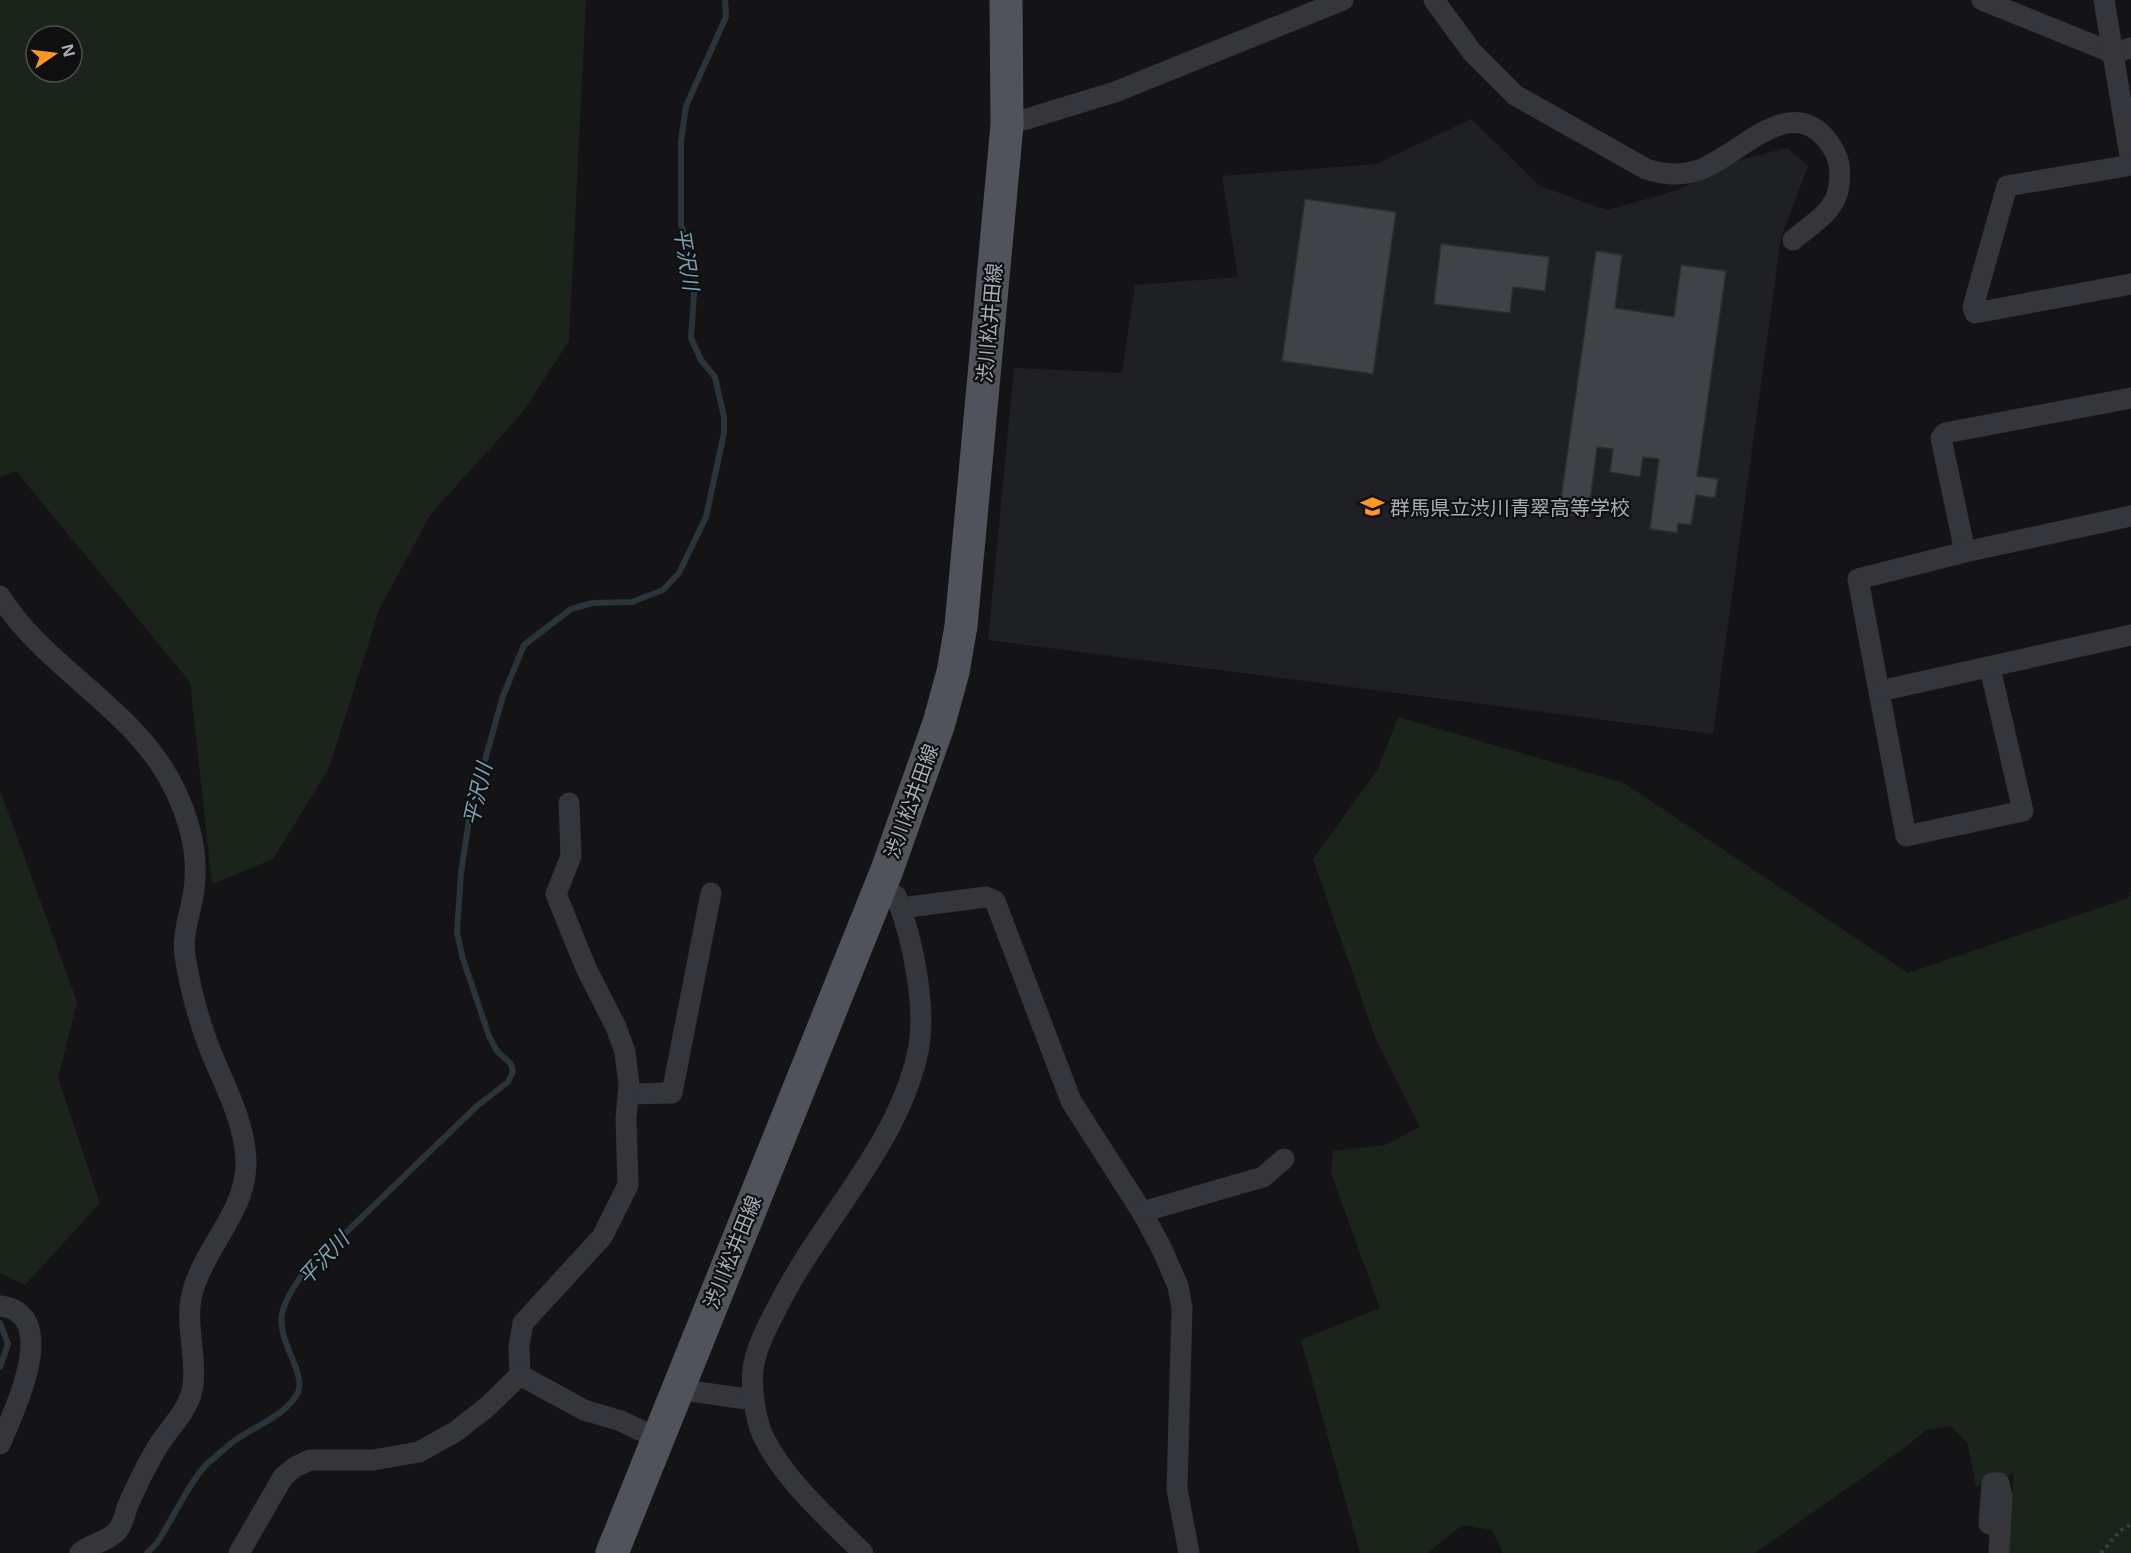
<svg xmlns="http://www.w3.org/2000/svg" width="2131" height="1553" viewBox="0 0 2131 1553" font-family="'Noto Sans','Noto Sans JP',sans-serif">
<style>
.built{fill:#1f2023}
.green{fill:#1b241b;fill-rule:evenodd}
.lines{fill:none;stroke-linecap:round;stroke-linejoin:round}
.stream{stroke:#29353a;stroke-width:6}
.building{fill:#3f4246;stroke:#2d2e32;stroke-width:1.5}
.path{stroke:#3a3d42;stroke-width:4;stroke-dasharray:3 4.5;stroke-linecap:butt}
.minor{stroke:#34363b;stroke-width:21}
.primary{stroke:#50545a;stroke-width:33}
.labels{text-anchor:middle;dominant-baseline:central;stroke-width:4.5;stroke-linejoin:round;paint-order:stroke}
.street-label{font-size:20px;fill:#a4adb7;stroke:#0f0f10}
.poi-label{font-size:20px;fill:#a4adb7;stroke:#0f0f10;text-anchor:start}
.water-label{font-size:21px;font-style:italic;fill:#79a1b4;stroke:#0f0f10}
</style>
<rect width="100%" height="100%" fill="#141416"/>
<polygon class="built" points="1471,119 1540,186 1607,210 1675,191 1740,160 1787,148 1808,166 1781,238 1713,734 988,640 1014,368 1122,373 1135,285 1238,277 1222,176 1376,164"/>
<g class="green">
<path d="M0,0H586L569,341L521,414L430,515L379,610L329,768L273,859L212,884L190,682L16,471L0,477ZM36,36H72V72H36Z"/>
<polygon points="1398,717 1624,783 1908,973 2128,898 2131,891 2131,1553 2007,1553 2014,1473 1976,1487 1968,1444 1951,1426 1926,1430 1906,1447 1755,1553 1503,1553 1492,1530 1462,1525 1428,1553 1360,1553 1301,1340 1380,1308 1331,1173 1333,1151 1385,1145 1420,1127 1375,1037 1313,859 1378,769"/>
<polygon points="0,790 77,1002 58,1078 100,1203 25,1285 0,1273"/>
</g>
<g class="lines">
<g class="stream">
<polyline points="0,1323 8,1344 0,1367"/>
<path d="M147,1553L157,1543C171,1522 192,1477 209,1462C218,1455 227,1446 237,1439C256,1426 283,1416 296,1396C310,1376 277,1344 282,1314C285,1299 294,1286 303,1274L477,1106L508,1082L513,1072L511,1064L497,1051L489,1036L462,956L457,932L461,873L470,813L503,696L524,645L571,609L593,603L632,602L663,590L679,573L706,517L724,433V417L715,377L701,360L691,338L695,279L681,224V141L686,106L726,17L725,0"/>
</g>
</g>
<g class="building">
<polygon points="1305,199 1396,212 1373,374 1282,361"/>
<polygon points="1441,244 1549,257 1545,291 1513,287 1510,313 1434,304"/>
<polygon points="1596,251 1622,255 1615,308 1674,317 1681,265 1726,271 1697,476 1718,479 1715,498 1696,495 1691,525 1678,523 1677,533 1650,529 1659,459 1643,457 1640,477 1610,472 1613,449 1597,447 1588,517 1559,513"/>
</g>
<g class="lines">
<polyline class="path" points="2101,1553 2120,1531 2131,1524"/>
<g class="minor">
<path d="M1434,0L1472,52L1515,95L1646,169C1665,175 1680,176 1699,170C1738,157 1788,92 1827,140C1840,156 1842,171 1838,191C1833,213 1809,226 1793,240"/>
<polyline points="1982,0 2113,53 2131,48"/>
<polyline points="2104,0 2131,162"/>
<polyline points="1007,125 1115,92 1343,0"/>
<polyline points="2131,165 2007,186 1973,307 1975,313 2131,284"/>
<polyline points="1965,552 1941,438 1945,433 2131,398"/>
<path d="M0,596C47,671 136,708 175,790C189,819 197,849 195,880C194,906 181,931 185,956C190,987 198,1018 209,1047C223,1083 245,1121 246,1161C247,1209 208,1243 194,1287C183,1319 197,1353 193,1385C190,1411 167,1429 155,1451C145,1468 136,1487 128,1505C125,1513 123,1525 117,1531C109,1541 90,1544 80,1553"/>
<polyline points="1990,668 2023,811 1906,836 1858,579 1965,552 2131,516"/>
<polyline points="1880,691 2131,635"/>
<polyline points="901,908 986,897 995,901 1071,1101 1142,1212 1162,1249 1178,1286 1182,1308 1177,1489 1189,1553"/>
<polyline points="629,1094 672,1093 711,893"/>
<polyline points="1142,1212 1263,1177 1284,1159"/>
<path d="M0,1306C62,1313 14,1412 0,1444"/>
<polyline points="520,1375 519,1346 523,1323 602,1237 628,1185 626,1118 629,1085 625,1052 616,1027 586,968 556,894 571,856 569,803"/>
<polyline points="676,1389 754,1400"/>
<polyline points="1989,1524 1992,1483 1999,1483 2002,1497 1999,1553"/>
<polyline points="239,1553 283,1477 295,1467 310,1460 373,1460 419,1452 455,1432 487,1407 520,1375 584,1410 621,1421 656,1438"/>
<path d="M863,1553C828,1518 785,1481 763,1436C755,1418 751,1388 753,1369C756,1347 768,1325 778,1306C820,1222 895,1149 917,1056C928,1011 913,939 896,896"/>
</g>
<polyline class="primary" points="612,1553 887,870 939,723 953,672 961,626 1007,125 1006,0"/>
</g>
<defs>
<symbol id="school-bare" viewBox="-9 -9 18 18"><path d="M0-5L7-2L0 1L-7-2ZM-4 1L0 2.5L4 1V4Q0 6-4 4Z" fill="#fd9624" stroke="#0f0f10" stroke-width="2.5" paint-order="stroke"/></symbol>
</defs>
<g fill-rule="evenodd">
<use href="#school-bare" x="1356" y="490" width="33" height="33"/>
</g>
<g class="labels">
<g class="street-label">
<text transform="translate(989 323) rotate(-85)">渋川松井田線</text>
<text transform="translate(911 801) rotate(-70)">渋川松井田線</text>
<text transform="translate(732 1252) rotate(-68)">渋川松井田線</text>
</g>
<g class="poi-label">
<text x="1390" y="507">群馬県立渋川青翠高等学校</text>
</g>
<g class="water-label">
<text transform="translate(687 259) rotate(81)">平沢川</text>
<text transform="translate(477 794) rotate(-77)">平沢川</text>
<text transform="translate(323 1258) rotate(-47)">平沢川</text>
</g>
</g>
<g transform="translate(54 54) rotate(76)"><circle r="28" fill="#0f0f10" stroke="#4b4e53" stroke-width="1.5"/>
<path d="M0-4.5L10 22L0 15L-10 22Z" fill="#fd9624"/>
<text y="-9" font-size="16" font-weight="bold" text-anchor="middle" fill="#a4adb7">N</text>
</g>
</svg>
